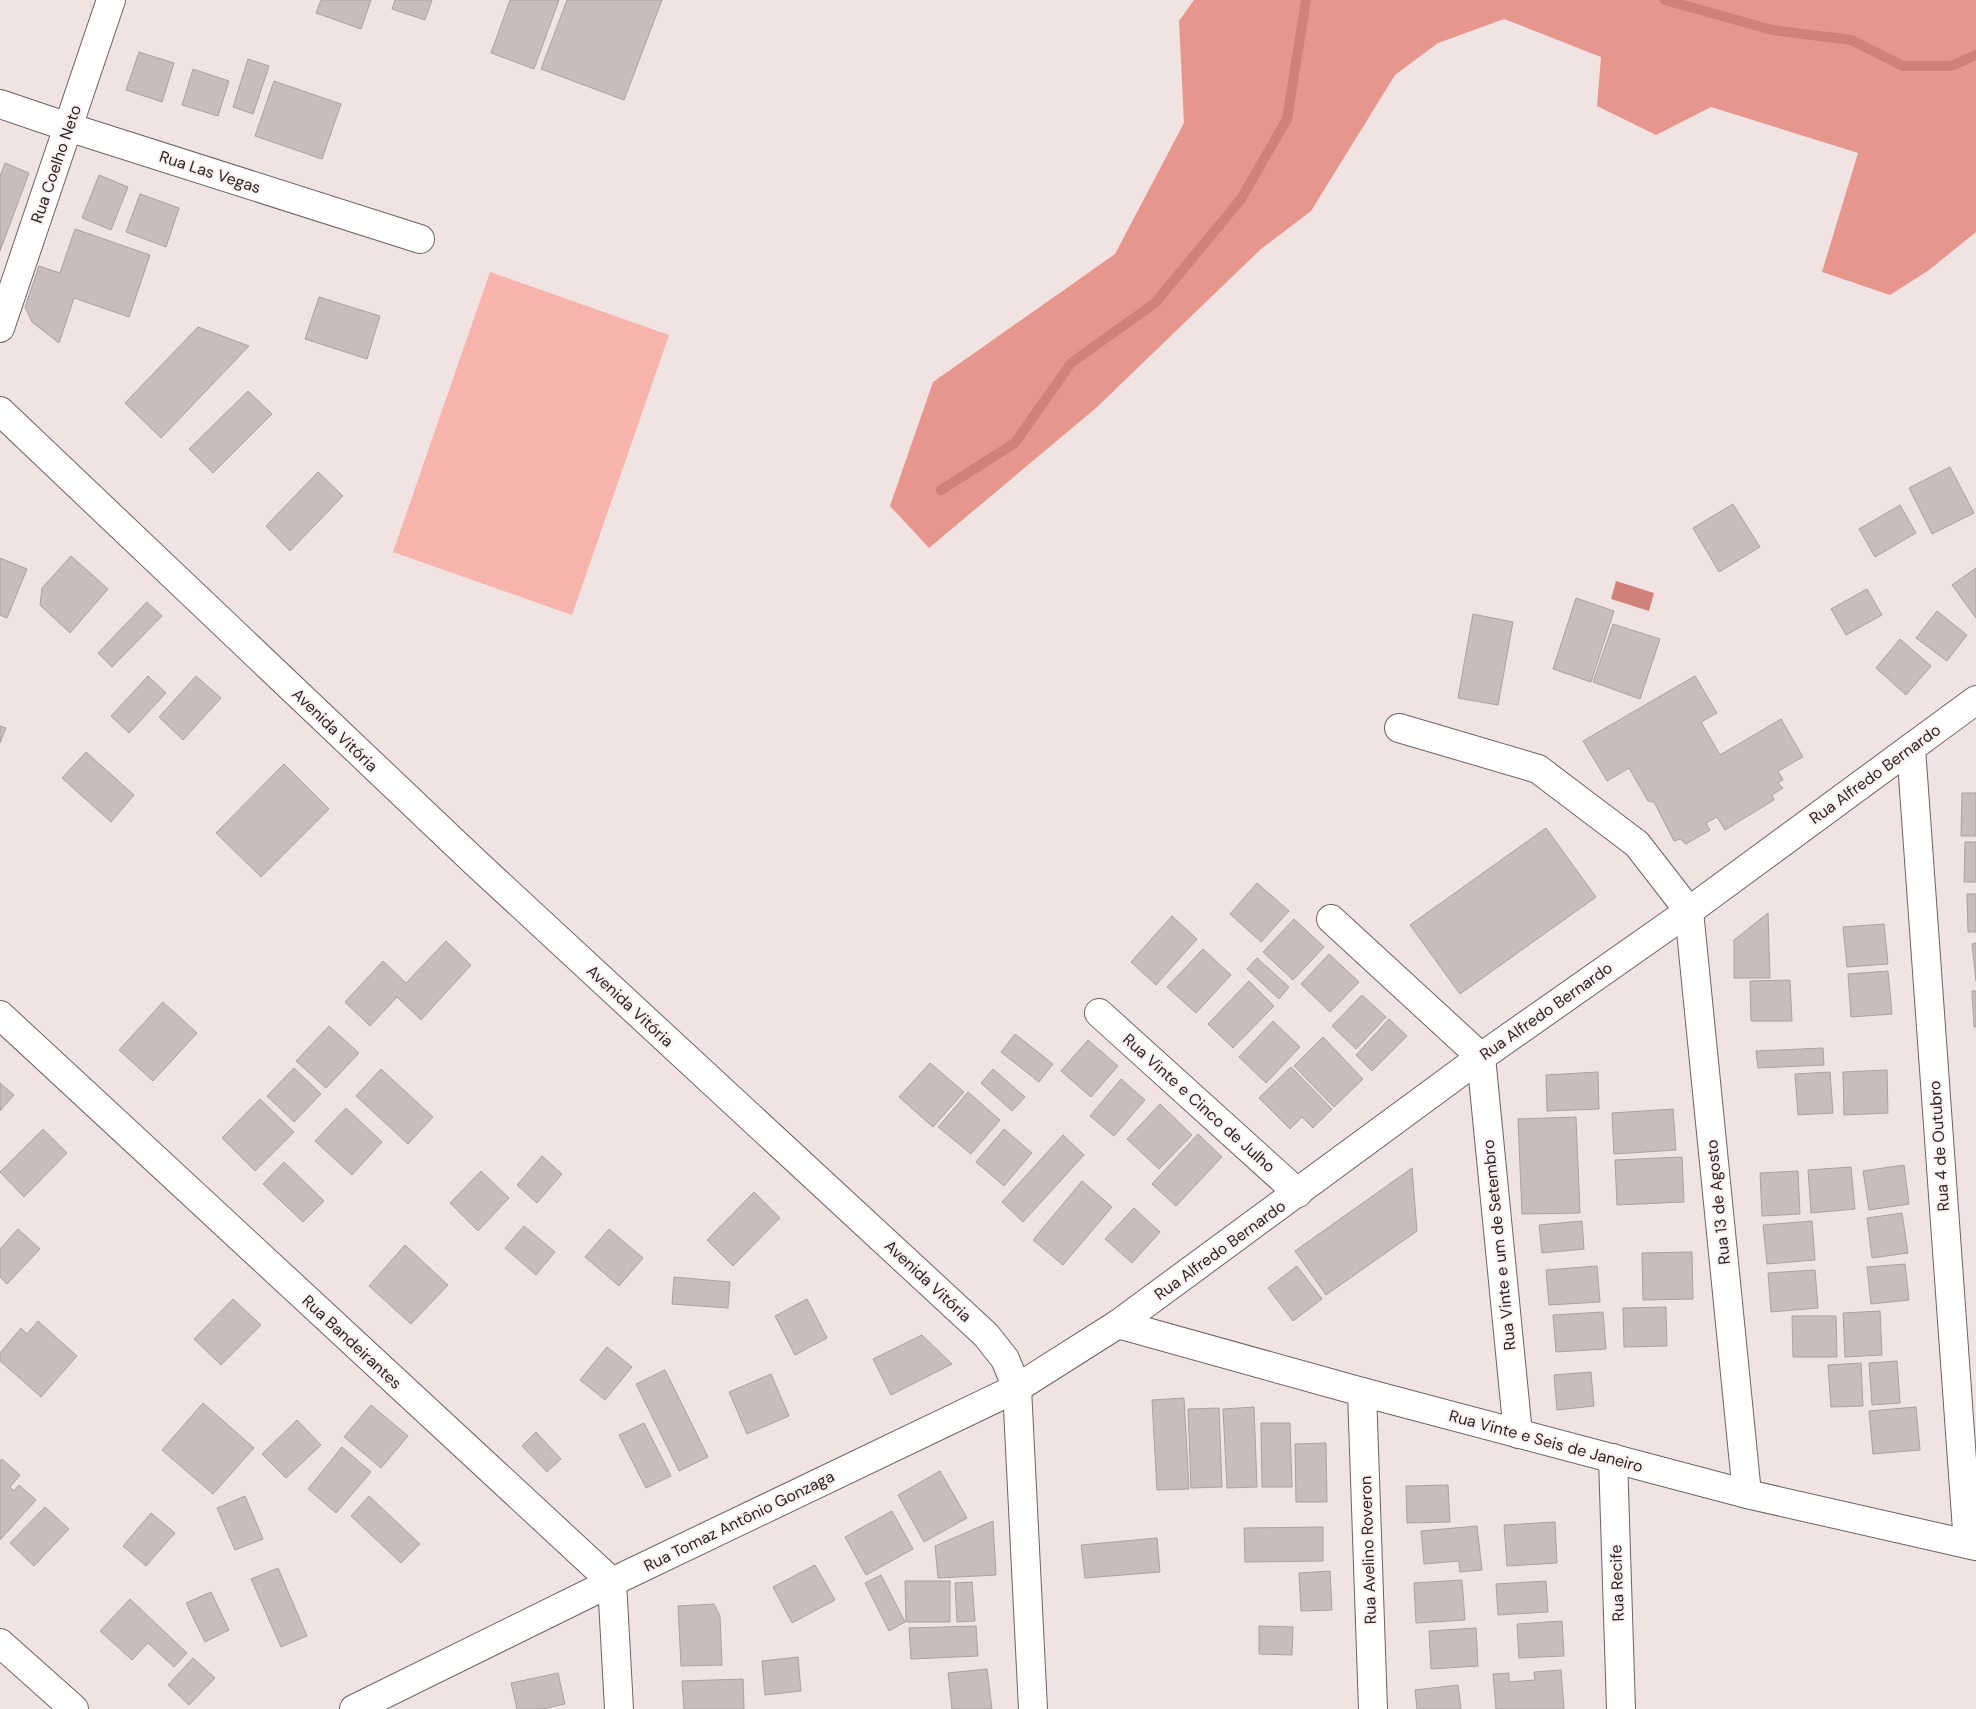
<svg xmlns="http://www.w3.org/2000/svg" width="1976" height="1709" viewBox="0 0 1976 1709" font-family="'DM Sans',sans-serif">
<style>
.green{fill:#f6b4ad}
.forest{fill:#e6968d}
.water{fill:#d0827a}
.lines{fill:none;stroke-linecap:round;stroke-linejoin:round}
.stream{stroke:#d0827a;stroke-width:10}
.building{fill:#c9bdbc;stroke:#ada1a0}
.minor-casing{stroke:#6e6362;stroke-width:30}
.minor{stroke:#fff;stroke-width:28}
.labels{text-anchor:middle;dominant-baseline:central;stroke-width:4;stroke-linejoin:round;paint-order:stroke}
.street-label{font-size:16px;fill:#292423;stroke:#fdf0ef}
</style>
<rect width="100%" height="100%" fill="#f0e3e2"/>
<polygon class="green" points="490,272 669,335 572,615 393,552"/>
<polygon class="forest" points="1194,0 1976,0 1976,232 1929,270 1890,295 1822,272 1858,153 1711,107 1656,135 1597,106 1601,57 1504,19 1438,43 1395,75 1311,211 1261,249 1096,408 929,548 890,506 933,382 1115,254 1184,123 1179,21"/>
<polygon class="water" points="1616,581 1654,593 1649,611 1611,599"/>
<g class="lines">
<g class="stream">
<polyline points="1665,0 1772,30 1851,40 1903,66 1951,66 1976,55"/>
<polyline points="941,490 1015,443 1071,363 1155,303 1241,199 1287,119 1306,0"/>
</g>
</g>
<g class="building">
<polygon points="321,0 371,0 361,29 316,13"/>
<polygon points="395,0 432,0 425,20 392,9"/>
<polygon points="510,0 559,0 534,69 491,53"/>
<polygon points="567,0 662,0 624,100 541,69"/>
<polygon points="139,52 174,63 162,102 126,90"/>
<polygon points="248,59 269,66 253,114 233,107"/>
<polygon points="193,69 229,81 218,116 182,105"/>
<polygon points="274,81 341,104 322,159 255,136"/>
<polygon points="5,163 29,173 0,251 0,176"/>
<polygon points="99,175 128,187 111,230 82,218"/>
<polygon points="140,194 179,208 166,247 126,232"/>
<polygon points="75,229 150,255 129,317 74,298 59,343 32,322 25,307 39,266 60,273"/>
<polygon points="319,297 380,316 367,359 305,339"/>
<polygon points="198,327 249,346 161,438 125,403"/>
<polygon points="248,391 272,414 213,473 189,449"/>
<polygon points="1950,467 1974,513 1932,534 1909,488"/>
<polygon points="318,472 343,496 290,551 266,526"/>
<polygon points="1733,504 1760,547 1719,572 1693,528"/>
<polygon points="1900,505 1916,533 1875,557 1859,529"/>
<polygon points="71,556 108,589 70,633 40,605 42,588"/>
<polygon points="0,558 27,569 7,618 0,615"/>
<polygon points="1976,568 1976,618 1952,585"/>
<polygon points="1867,589 1882,615 1846,635 1831,609"/>
<polygon points="1576,598 1614,611 1591,682 1553,669"/>
<polygon points="147,602 162,616 112,667 98,653"/>
<polygon points="1937,611 1967,635 1947,661 1916,638"/>
<polygon points="1473,614 1513,622 1498,705 1458,698"/>
<polygon points="1613,624 1660,639 1640,699 1593,682"/>
<polygon points="1900,639 1931,666 1906,695 1876,668"/>
<polygon points="148,676 166,693 129,733 111,716"/>
<polygon points="196,676 221,698 183,740 159,717"/>
<polygon points="1695,676 1717,713 1701,722 1720,755 1781,719 1803,757 1778,771 1783,780 1778,783 1783,788 1772,795 1774,800 1725,830 1717,817 1706,823 1710,830 1686,844 1680,839 1674,841 1654,802 1648,801 1629,768 1607,781 1583,741"/>
<polygon points="0,726 6,728 0,743"/>
<polygon points="86,752 134,795 111,822 62,778"/>
<polygon points="284,764 329,809 261,877 216,833"/>
<polygon points="1962,793 1976,793 1976,836 1961,836"/>
<polygon points="1546,828 1596,897 1460,994 1410,925"/>
<polygon points="1965,842 1976,842 1976,882 1964,882"/>
<polygon points="1257,883 1289,911 1261,942 1230,914"/>
<polygon points="1967,894 1976,894 1976,932 1968,932"/>
<polygon points="1768,913 1770,978 1734,978 1734,940"/>
<polygon points="1172,916 1197,939 1156,985 1131,962"/>
<polygon points="1294,919 1324,947 1293,980 1263,952"/>
<polygon points="1884,924 1888,964 1847,967 1843,927"/>
<polygon points="446,941 471,965 421,1020 397,997 370,1026 345,1002 383,961 406,983"/>
<polygon points="1976,943 1976,981 1972,944"/>
<polygon points="1203,949 1231,975 1196,1013 1167,987"/>
<polygon points="1329,954 1359,982 1330,1012 1301,984"/>
<polygon points="1257,958 1289,987 1279,999 1247,969"/>
<polygon points="1888,971 1892,1014 1851,1017 1848,974"/>
<polygon points="1790,980 1792,1021 1751,1021 1750,981"/>
<polygon points="1249,981 1274,1006 1233,1048 1208,1024"/>
<polygon points="1972,991 1976,991 1976,1027 1974,1027"/>
<polygon points="1362,995 1386,1017 1356,1049 1332,1026"/>
<polygon points="163,1002 197,1033 153,1081 119,1050"/>
<polygon points="1389,1019 1407,1036 1372,1071 1356,1055"/>
<polygon points="1273,1021 1300,1047 1266,1083 1239,1057"/>
<polygon points="329,1026 359,1053 326,1088 296,1061"/>
<polygon points="1015,1034 1053,1064 1039,1082 1001,1052"/>
<polygon points="1323,1037 1363,1079 1334,1107 1294,1066"/>
<polygon points="1088,1040 1118,1066 1091,1097 1061,1071"/>
<polygon points="1823,1048 1824,1065 1758,1068 1756,1051"/>
<polygon points="930,1063 964,1092 933,1127 899,1097"/>
<polygon points="1291,1067 1332,1109 1313,1128 1302,1117 1290,1129 1259,1098"/>
<polygon points="294,1068 321,1094 294,1122 267,1096"/>
<polygon points="381,1069 433,1117 408,1144 356,1096"/>
<polygon points="993,1069 1025,1097 1012,1111 981,1083"/>
<polygon points="1887,1070 1888,1113 1844,1115 1843,1072"/>
<polygon points="1598,1072 1599,1109 1547,1111 1546,1075"/>
<polygon points="1830,1072 1833,1113 1798,1115 1795,1074"/>
<polygon points="1121,1079 1145,1100 1114,1136 1090,1116"/>
<polygon points="0,1083 14,1095 0,1111"/>
<polygon points="968,1092 1000,1120 971,1154 938,1127"/>
<polygon points="260,1099 294,1132 255,1171 222,1138"/>
<polygon points="1160,1104 1192,1135 1159,1169 1127,1139"/>
<polygon points="346,1108 382,1142 352,1175 315,1141"/>
<polygon points="1673,1109 1676,1150 1614,1154 1612,1113"/>
<polygon points="1576,1117 1580,1213 1522,1214 1518,1119"/>
<polygon points="43,1129 67,1153 24,1197 0,1172"/>
<polygon points="1004,1129 1032,1153 1004,1186 976,1162"/>
<polygon points="1198,1134 1222,1157 1176,1206 1152,1184"/>
<polygon points="1063,1135 1084,1155 1023,1222 1002,1202"/>
<polygon points="542,1156 562,1174 537,1203 517,1185"/>
<polygon points="1682,1157 1684,1202 1617,1205 1615,1160"/>
<polygon points="284,1162 324,1201 303,1222 263,1184"/>
<polygon points="1904,1165 1909,1204 1869,1210 1863,1171"/>
<polygon points="1851,1167 1855,1209 1811,1213 1808,1170"/>
<polygon points="1412,1168 1417,1231 1326,1295 1295,1251"/>
<polygon points="481,1171 509,1198 478,1231 450,1203"/>
<polygon points="1798,1171 1800,1214 1762,1216 1760,1173"/>
<polygon points="1082,1181 1112,1207 1063,1265 1033,1240"/>
<polygon points="754,1192 780,1218 733,1266 707,1240"/>
<polygon points="1134,1208 1160,1232 1132,1263 1105,1239"/>
<polygon points="1902,1213 1908,1253 1872,1258 1867,1218"/>
<polygon points="1582,1221 1584,1249 1542,1253 1539,1225"/>
<polygon points="1812,1221 1815,1260 1767,1264 1763,1225"/>
<polygon points="524,1226 555,1252 536,1275 505,1248"/>
<polygon points="18,1229 40,1249 7,1284 0,1277 0,1249"/>
<polygon points="609,1229 643,1258 619,1286 585,1257"/>
<polygon points="405,1245 448,1285 411,1324 369,1286"/>
<polygon points="1692,1252 1693,1299 1643,1300 1642,1253"/>
<polygon points="1905,1264 1909,1300 1871,1304 1867,1267"/>
<polygon points="1297,1266 1322,1299 1293,1321 1268,1288"/>
<polygon points="1597,1266 1600,1302 1549,1305 1546,1270"/>
<polygon points="1815,1270 1818,1308 1771,1312 1768,1273"/>
<polygon points="674,1277 730,1282 728,1308 672,1304"/>
<polygon points="233,1299 261,1325 221,1365 194,1339"/>
<polygon points="807,1299 827,1338 795,1355 775,1316"/>
<polygon points="1666,1307 1667,1346 1624,1347 1623,1308"/>
<polygon points="1880,1311 1882,1355 1845,1357 1843,1313"/>
<polygon points="1603,1312 1606,1349 1556,1352 1553,1315"/>
<polygon points="1792,1316 1836,1316 1837,1357 1793,1357"/>
<polygon points="38,1321 77,1356 41,1397 0,1361 0,1353 21,1328 27,1334"/>
<polygon points="922,1335 952,1364 891,1395 873,1359"/>
<polygon points="607,1347 632,1367 605,1400 580,1380"/>
<polygon points="1897,1361 1900,1403 1872,1405 1869,1363"/>
<polygon points="1861,1363 1863,1406 1831,1407 1828,1365"/>
<polygon points="665,1370 708,1457 679,1471 636,1384"/>
<polygon points="1591,1372 1594,1406 1557,1410 1554,1375"/>
<polygon points="771,1374 789,1416 747,1434 729,1392"/>
<polygon points="1184,1398 1189,1489 1157,1490 1152,1400"/>
<polygon points="203,1403 254,1448 213,1494 162,1450"/>
<polygon points="371,1405 408,1436 381,1468 344,1437"/>
<polygon points="1254,1407 1257,1487 1227,1488 1223,1409"/>
<polygon points="1916,1407 1920,1450 1873,1454 1869,1411"/>
<polygon points="1219,1408 1222,1487 1191,1488 1188,1409"/>
<polygon points="297,1420 321,1445 286,1478 262,1454"/>
<polygon points="644,1423 671,1476 646,1488 619,1435"/>
<polygon points="1261,1423 1290,1423 1292,1487 1262,1487"/>
<polygon points="536,1432 561,1459 547,1472 522,1446"/>
<polygon points="1326,1443 1327,1502 1296,1502 1295,1444"/>
<polygon points="342,1447 371,1472 336,1513 308,1489"/>
<polygon points="2,1459 20,1475 10,1487 14,1491 19,1485 36,1500 0,1540 0,1461"/>
<polygon points="940,1471 967,1518 924,1542 898,1495"/>
<polygon points="1448,1485 1450,1522 1407,1523 1406,1486"/>
<polygon points="245,1496 263,1539 235,1550 217,1508"/>
<polygon points="369,1496 420,1544 401,1563 351,1516"/>
<polygon points="45,1507 69,1529 34,1566 10,1543"/>
<polygon points="892,1511 913,1549 866,1575 845,1537"/>
<polygon points="151,1513 175,1533 146,1566 123,1546"/>
<polygon points="993,1521 996,1575 938,1578 935,1546"/>
<polygon points="1555,1522 1557,1563 1507,1566 1504,1525"/>
<polygon points="1477,1526 1482,1570 1460,1572 1459,1561 1424,1564 1421,1531"/>
<polygon points="1323,1527 1323,1561 1245,1562 1244,1528"/>
<polygon points="1157,1538 1160,1572 1085,1578 1081,1545"/>
<polygon points="815,1565 835,1600 792,1623 773,1587"/>
<polygon points="278,1568 307,1636 281,1647 251,1579"/>
<polygon points="1330,1571 1332,1610 1301,1611 1299,1573"/>
<polygon points="881,1575 905,1622 889,1631 865,1583"/>
<polygon points="1462,1580 1465,1620 1416,1623 1414,1583"/>
<polygon points="905,1581 950,1581 950,1622 906,1622"/>
<polygon points="1546,1581 1548,1612 1498,1615 1496,1584"/>
<polygon points="972,1582 975,1621 957,1622 955,1583"/>
<polygon points="211,1592 229,1630 205,1642 186,1603"/>
<polygon points="130,1599 187,1653 174,1667 148,1643 132,1660 100,1631"/>
<polygon points="714,1604 720,1616 722,1665 681,1666 678,1606"/>
<polygon points="1562,1621 1564,1656 1519,1658 1517,1624"/>
<polygon points="976,1626 978,1656 911,1659 909,1628"/>
<polygon points="1259,1626 1293,1627 1292,1655 1259,1654"/>
<polygon points="1476,1628 1478,1666 1431,1669 1429,1631"/>
<polygon points="798,1657 801,1691 765,1695 762,1661"/>
<polygon points="193,1658 215,1678 189,1705 168,1685"/>
<polygon points="987,1669 992,1709 952,1709 948,1673"/>
<polygon points="1561,1670 1564,1709 1496,1709 1493,1674 1509,1673 1509,1682 1535,1680 1534,1672"/>
<polygon points="558,1673 565,1704 543,1709 517,1709 511,1683"/>
<polygon points="743,1679 744,1709 684,1709 682,1681"/>
<polygon points="1458,1685 1461,1709 1417,1709 1415,1690"/>
</g>
<g class="lines">
<defs>
<g id="minor">
<polyline points="0,104 68,127 420,239"/>
<polyline points="0,328 111,0"/>
<polyline points="0,411 477,864 986,1335 1005,1359 1017,1388 1033,1709"/>
<polyline points="1399,728 1538,769 1637,844 1689,911 1747,1494"/>
<polyline points="1911,748 1968,1544"/>
<polyline points="1331,919 1481,1057 1518,1434"/>
<polyline points="1099,1013 1298,1193"/>
<polyline points="0,1015 612,1582 619,1709"/>
<polyline points="1118,1324 1362,1392 1747,1494 1976,1546"/>
<polyline points="1362,1392 1373,1709"/>
<polyline points="1613,1458 1621,1709"/>
<polyline points="0,1643 74,1709"/>
<polyline points="354,1709 612,1582 1017,1388 1118,1324 1481,1057 1689,911 1976,700"/>
</g>
</defs>
<use href="#minor" class="minor-casing"/>
<use href="#minor" class="minor"/>
</g>
<g class="labels">
<g class="street-label">
<text transform="translate(56 164) rotate(-71)">Rua Coelho Neto</text>
<text transform="translate(210 172) rotate(18)">Rua Las Vegas</text>
<text transform="translate(335 730) rotate(44)">Avenida Vitória</text>
<text transform="translate(1875 774) rotate(-36)">Rua Alfredo Bernardo</text>
<text transform="translate(630 1006) rotate(43)">Avenida Vitória</text>
<text transform="translate(1546 1011) rotate(-35)">Rua Alfredo Bernardo</text>
<text transform="translate(1199 1103) rotate(42)">Rua Vinte e Cinco de Julho</text>
<text transform="translate(1939 1146) rotate(-94)">Rua 4 de Outubro</text>
<text transform="translate(1718 1202) rotate(-96)">Rua 13 de Agosto</text>
<text transform="translate(1499 1245) rotate(-96)">Rua Vinte e um de Setembro</text>
<text transform="translate(1220 1250) rotate(-36)">Rua Alfredo Bernardo</text>
<text transform="translate(928 1281) rotate(43)">Avenida Vitória</text>
<text transform="translate(352 1342) rotate(43)">Rua Bandeirantes</text>
<text transform="translate(1546 1441) rotate(15)">Rua Vinte e Seis de Janeiro</text>
<text transform="translate(739 1521) rotate(-26)">Rua Tomaz Antônio Gonzaga</text>
<text transform="translate(1368 1550) rotate(-92)">Rua Avelino Roveron</text>
<text transform="translate(1617 1583) rotate(-92)">Rua Recife</text>
</g>
</g>
</svg>
